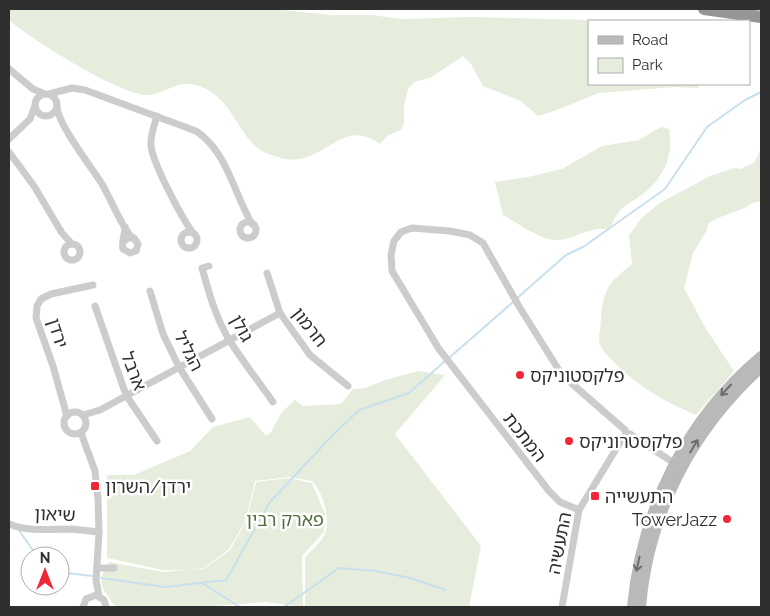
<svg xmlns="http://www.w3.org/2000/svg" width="770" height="616" viewBox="0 0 770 616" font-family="Raleway,'Noto Sans Hebrew',sans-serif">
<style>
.green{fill:#e6eddc}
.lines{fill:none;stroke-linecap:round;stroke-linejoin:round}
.stream{stroke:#c7e0ee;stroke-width:2}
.street{stroke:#ccc;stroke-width:7}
.secondary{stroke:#b9b9b9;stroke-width:10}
.highway{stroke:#969696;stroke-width:12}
.oneway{stroke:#6d6d6d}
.poi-dot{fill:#f12738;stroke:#fff;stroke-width:2}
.labels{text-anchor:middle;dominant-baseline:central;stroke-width:5;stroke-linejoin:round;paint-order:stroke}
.street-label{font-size:18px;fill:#2f2f2f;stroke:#fff}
.poi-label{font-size:18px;fill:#2f2f2f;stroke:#fff;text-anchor:start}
.park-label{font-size:18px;fill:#536e39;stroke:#fff}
</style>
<rect width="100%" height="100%" fill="#fff"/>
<g class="green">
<path d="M9,9H273L332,15H371L402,19L471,17L635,21H639H589V84H700L698,88L674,87L599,93L554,111L538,116L521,101L483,86L471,64L463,56L430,78L414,82L408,89L404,107V123L401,130L387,136L380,144C342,116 325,165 286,159C277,157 262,153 255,146C237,128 230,101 206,89C180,75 170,93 148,95C123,97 29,38 9,20Z"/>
<path d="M661,127L669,129C674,157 663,180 640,196C633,201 623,206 618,213C614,218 612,224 609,230C588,224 569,245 548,239C535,235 515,222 503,215L495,182L528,177L562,169L602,146L639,140Z"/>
<path d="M761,149V202C752,201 750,206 742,209C730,214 719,216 708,224L707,230L693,253L684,288L706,329L734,371L696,415C663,401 633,384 608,356C605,352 599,346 599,340C599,333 601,325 601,317C604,287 610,282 632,264L629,235L641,219L658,204L710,176L734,168L740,169L754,163Z"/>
<path d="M418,371L445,375L395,434L481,546L469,607H305V557C311,551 319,544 324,536C332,522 323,492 312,481L289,477L255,481L245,522L229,549L204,568L188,570L204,569L230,550L246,522L256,482L289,478L312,483L325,514L324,532L302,556L303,607L265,602L205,607H123L114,605C101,586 96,583 109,562L163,572L186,570H163L107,558V475H134L190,451L213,427L250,417L266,436L271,432L282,412L295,400L303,406L341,404L353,389L366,388L385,380Z"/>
</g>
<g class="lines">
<g class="stream">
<polyline points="516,299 566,255 583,247 665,189 707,127 745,100 761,92"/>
<polyline points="449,358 513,302"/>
<polyline points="18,529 32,549 43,556"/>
<polyline points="60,568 67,573 92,576"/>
<polyline points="101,578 165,587 226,580 270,502 331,437 359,410 409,393 445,361"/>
<polyline points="202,583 240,607"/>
<polyline points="284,607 339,568 376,571 410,578 446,590"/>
</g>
<g class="street">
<polyline points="9,69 33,89 45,94"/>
<circle cx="46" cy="105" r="11"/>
<path d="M49,94L72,88L85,90L196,131C227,151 234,194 252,224"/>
<path d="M57,108C60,127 90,165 102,184C112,201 119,222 132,238"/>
<path d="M157,116C154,126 150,136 151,146C153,164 182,218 193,233"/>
<polyline points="9,139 30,119 35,106"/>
<polyline points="9,152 34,186 62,233 72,244"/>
<circle cx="248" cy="230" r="8"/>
<circle cx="189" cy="240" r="8"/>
<path d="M124,241L130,237L134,238L138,244L136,251L130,253L123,249C121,242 125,235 125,227"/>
<circle cx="72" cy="252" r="8"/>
<path d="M209,266L202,268C209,293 216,319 230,341C243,362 259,382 273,402"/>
<polyline points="267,273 280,313 310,355 348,386"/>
<polyline points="150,291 163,334 179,367 212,419"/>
<polyline points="95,306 126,395 157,441"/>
<circle cx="75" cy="423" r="11"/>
<polyline points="83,415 100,410 280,313"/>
<polyline points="67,416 53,366 36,318 37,306 41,299 51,294 93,285"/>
<polyline points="81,433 95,471 98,499 99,532 96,580 99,596"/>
<polyline points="630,434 677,465"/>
<polyline points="579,510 560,502 549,491 439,349 392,271 391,255 394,241 401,232 412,228 450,231 470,235 483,243 520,308 562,375 625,430"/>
<path d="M9,524C28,532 51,529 72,529C81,530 90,531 99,532"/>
<polyline points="97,568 114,568"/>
<polyline points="83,607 86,599 96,595 104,600 106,607"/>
<polyline points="562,607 579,510 624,436"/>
</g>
<g class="secondary">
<path d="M632,607C641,510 686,418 761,356"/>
<path d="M641,607C649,513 692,431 761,368"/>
</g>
<polyline class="highway" points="704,9 761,17"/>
</g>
<defs><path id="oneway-shaft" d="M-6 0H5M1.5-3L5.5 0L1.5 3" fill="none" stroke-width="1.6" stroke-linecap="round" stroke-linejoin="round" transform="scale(1.25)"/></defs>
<g class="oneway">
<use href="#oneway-shaft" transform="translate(726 390) rotate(133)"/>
<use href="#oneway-shaft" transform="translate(694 446) rotate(-59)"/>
<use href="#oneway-shaft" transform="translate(638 564) rotate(102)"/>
</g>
<g class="poi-dot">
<circle cx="520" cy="375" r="5"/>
<circle cx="569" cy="441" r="5"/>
<rect x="90" y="481" width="10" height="10" rx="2.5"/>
<rect x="590" y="491" width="10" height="10" rx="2.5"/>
<circle cx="727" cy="519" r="5"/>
</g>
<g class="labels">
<g class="street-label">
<text transform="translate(310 327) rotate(52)">חרמון</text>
<text transform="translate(242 328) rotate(61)">גולן</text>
<text transform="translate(58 333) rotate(72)">ירדן</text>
<text transform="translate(189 351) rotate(63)">הגליל</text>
<text transform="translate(134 371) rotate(69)">ארבל</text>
<text transform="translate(525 437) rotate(52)">המתכת</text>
<text transform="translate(55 514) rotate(2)">שיאון</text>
<text transform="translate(559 543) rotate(-79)">התעשיה</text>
</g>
<g class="poi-label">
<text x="530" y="375">פלקסטוניקס</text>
<text x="579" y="441">פלקסטרוניקס</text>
<text x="105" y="486">ירדן/השרון</text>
<text x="605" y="496">התעשייה</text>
<text x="717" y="519" text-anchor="end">TowerJazz</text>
</g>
<g class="park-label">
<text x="285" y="519">פארק רבין</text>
</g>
</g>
<rect width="770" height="616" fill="none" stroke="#2f2f2f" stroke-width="20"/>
<rect x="588" y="20" width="162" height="65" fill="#ffffff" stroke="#acacac"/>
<rect x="598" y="36" width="25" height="8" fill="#b9b9b9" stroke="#acacac"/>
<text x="632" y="45" font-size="15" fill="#2f2f2f">Road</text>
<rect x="598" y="58" width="25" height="15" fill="#e6eddc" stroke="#acacac"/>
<text x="632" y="70" font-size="15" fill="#2f2f2f">Park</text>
<g transform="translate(45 571)"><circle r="24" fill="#ffffff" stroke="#acacac"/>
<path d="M0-4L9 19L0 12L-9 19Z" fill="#f12738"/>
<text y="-8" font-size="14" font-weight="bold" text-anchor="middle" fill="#2f2f2f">N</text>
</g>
</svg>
